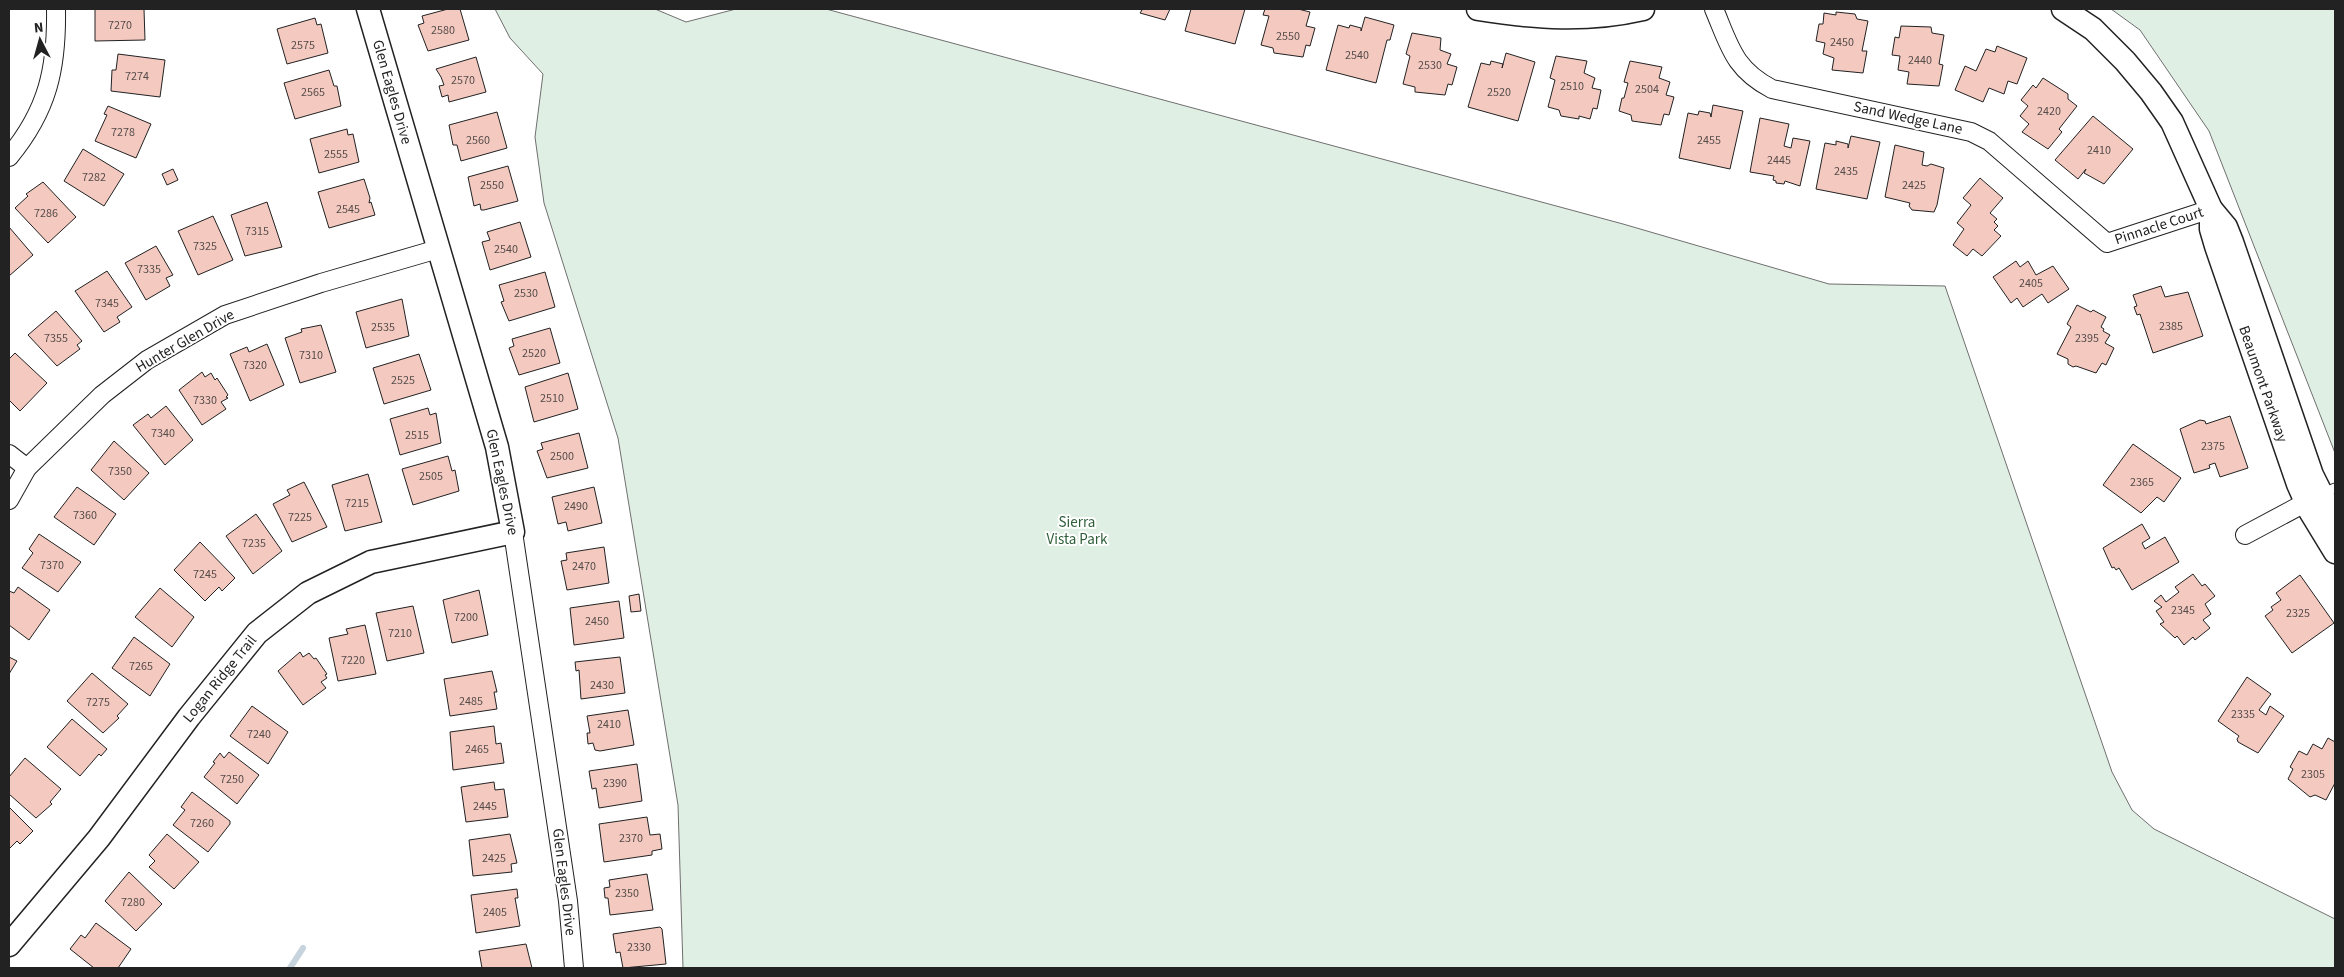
<svg xmlns="http://www.w3.org/2000/svg" width="2344" height="977" viewBox="0 0 2344 977" font-family="'Source Sans 3',sans-serif">
<style>
.green{fill:#e0efe3;stroke:#6f6f6f}
.lines{fill:none;stroke-linecap:round;stroke-linejoin:round}
.stream{stroke:#c7d3dd;stroke-width:6}
.building{fill:#f3c9c0;stroke:#222}
.service-casing{stroke:#222;stroke-width:11}
.minor-casing{stroke:#222;stroke-width:20}
.tertiary-casing{stroke:#222;stroke-width:25}
.service{stroke:#fff;stroke-width:9}
.minor{stroke:#fff;stroke-width:18}
.tertiary{stroke:#fff;stroke-width:22}
.labels{text-anchor:middle;dominant-baseline:central;stroke-width:4;stroke-linejoin:round;paint-order:stroke}
.number-label{font-size:12px;fill:#564c4a}
.street-label{font-size:15px;fill:#222;stroke:#fff}
.park-label{font-size:15px;fill:#2f5e38;stroke:#fff}
</style>
<rect width="100%" height="100%" fill="#fff"/>
<g class="green">
<polygon points="495,9 655,9 686,22 736,9 826,9 1623,224 1829,284 1945,286 2112,772 2132,810 2154,829 2335,919 2335,968 683,968 678,805 618,438 544,203 535,137 543,74 510,38"/>
<polygon points="2111,9 2335,9 2335,453 2209,131 2140,30"/>
</g>
<g class="lines">
<polyline class="stream" points="290,968 303,948"/>
</g>
<g class="building">
<polygon points="95,9 144,9 145,40 95,41"/>
<polygon points="448,9 460,9 469,40 428,51 418,25 424,23 422,16"/>
<polygon points="1138,9 1170,9 1165,20 1140,13 1142,10"/>
<polygon points="1191,9 1245,9 1235,44 1185,31"/>
<polygon points="1265,9 1298,9 1310,12 1306,26 1315,28 1310,46 1306,45 1303,57 1274,53 1273,48 1261,45 1269,16 1263,15"/>
<polygon points="1836,12 1855,14 1857,19 1868,21 1862,51 1867,51 1863,73 1832,70 1834,58 1823,54 1825,43 1816,41 1819,24 1823,24 1824,13 1836,15"/>
<polygon points="1365,17 1394,25 1390,40 1387,40 1376,83 1326,70 1338,25 1349,28 1350,25 1361,28 1361,31"/>
<polygon points="315,18 317,25 321,24 328,53 287,64 277,29"/>
<polygon points="1901,26 1931,27 1932,33 1944,35 1939,64 1943,65 1939,86 1907,84 1909,72 1898,70 1900,56 1892,55 1895,37 1899,38"/>
<polygon points="1412,33 1441,38 1440,50 1451,54 1447,64 1457,67 1452,85 1448,84 1445,95 1415,92 1415,87 1403,84 1410,56 1406,54"/>
<polygon points="1997,46 2027,58 2017,84 2008,81 2004,94 1989,88 1983,102 1955,90 1965,66 1976,71 1986,49 1995,52"/>
<polygon points="1506,53 1535,62 1518,121 1468,107 1481,63 1490,65 1491,61 1503,64 1502,68"/>
<polygon points="118,54 165,60 160,97 111,91 112,70 116,70"/>
<polygon points="1556,56 1587,61 1584,73 1595,78 1592,88 1601,90 1597,109 1593,108 1590,119 1579,116 1579,119 1561,116 1559,110 1548,107 1555,80 1550,78"/>
<polygon points="476,57 486,92 449,102 448,95 442,97 439,86 444,85 441,77 436,69"/>
<polygon points="1630,61 1662,67 1659,78 1670,82 1666,95 1674,97 1669,115 1664,114 1661,125 1632,121 1631,115 1619,111 1622,98 1624,98 1628,83 1624,82"/>
<polygon points="329,70 334,86 337,86 341,106 295,119 284,83"/>
<polygon points="2043,78 2068,94 2068,99 2077,106 2059,129 2062,132 2048,149 2022,132 2029,124 2020,116 2028,106 2021,100 2033,85 2036,88"/>
<polygon points="1713,105 1743,111 1730,169 1679,158 1688,113 1698,115 1699,111 1710,113 1711,117"/>
<polygon points="108,106 151,124 136,158 95,141 107,115 104,114"/>
<polygon points="497,112 507,148 461,161 457,145 453,145 449,125"/>
<polygon points="2093,116 2133,149 2104,184 2084,173 2086,169 2078,179 2055,160"/>
<polygon points="1760,118 1789,124 1784,146 1791,148 1793,138 1810,141 1800,186 1785,181 1784,184 1776,183 1776,181 1773,180 1774,176 1750,172"/>
<polygon points="347,129 348,135 353,134 359,162 319,173 310,139"/>
<polygon points="1851,136 1880,142 1867,199 1816,189 1825,143 1836,145 1836,141 1848,144 1848,148"/>
<polygon points="1895,145 1924,152 1922,165 1927,166 1931,164 1944,168 1937,205 1934,212 1912,210 1909,206 1910,203 1885,197"/>
<polygon points="83,149 124,174 104,206 64,181"/>
<polygon points="508,166 518,201 484,210 481,210 480,204 474,206 468,177"/>
<polygon points="173,169 178,180 167,185 162,174"/>
<polygon points="1980,178 2003,198 1990,213 1997,219 1994,222 1998,226 1994,230 2001,236 1982,256 1973,249 1967,256 1953,245 1964,229 1957,223 1971,205 1963,198"/>
<polygon points="364,179 370,198 369,203 371,202 375,215 329,228 318,192"/>
<polygon points="43,182 76,217 48,243 15,208 28,196 26,194"/>
<polygon points="267,202 282,247 245,256 231,215"/>
<polygon points="213,216 233,260 198,275 178,231"/>
<polygon points="520,222 531,257 490,270 482,242 490,240 487,232"/>
<polygon points="9,227 33,255 9,276"/>
<polygon points="156,246 173,275 166,278 170,286 146,300 125,263"/>
<polygon points="2016,261 2020,267 2028,261 2036,275 2053,266 2069,289 2048,303 2042,294 2023,307 2017,298 2011,303 1993,277"/>
<polygon points="107,271 132,307 117,317 120,322 104,332 75,291"/>
<polygon points="545,272 555,307 509,321 501,302 504,301 499,285"/>
<polygon points="2161,286 2165,297 2188,292 2203,336 2153,353 2140,314 2137,315 2134,307 2137,306 2133,295"/>
<polygon points="402,299 409,336 366,348 356,312"/>
<polygon points="2077,305 2091,312 2093,310 2106,317 2101,327 2104,329 2103,331 2110,335 2105,343 2114,348 2106,365 2102,363 2096,373 2076,366 2073,367 2068,364 2068,359 2057,354 2071,327 2067,324"/>
<polygon points="56,311 82,341 77,345 80,349 57,366 28,335"/>
<polygon points="321,325 336,372 300,383 285,338 302,332 301,329"/>
<polygon points="550,328 560,363 519,375 509,348 514,346 512,339"/>
<polygon points="267,344 284,385 250,401 230,354 247,347 249,352"/>
<polygon points="15,353 47,383 20,411 9,400 9,359"/>
<polygon points="419,354 431,390 384,404 373,368"/>
<polygon points="202,372 205,377 211,373 215,380 217,378 228,395 226,397 228,398 221,402 226,409 202,425 179,390"/>
<polygon points="568,373 578,409 534,422 525,387"/>
<polygon points="166,406 193,440 165,465 133,425 148,414 151,418"/>
<polygon points="428,408 430,415 436,413 441,443 400,455 390,419"/>
<polygon points="2230,416 2248,468 2220,477 2215,463 2209,465 2210,468 2194,473 2180,429 2200,420 2205,421 2206,424"/>
<polygon points="579,433 588,468 547,478 537,451 543,449 541,443"/>
<polygon points="114,441 149,473 124,500 91,470"/>
<polygon points="2133,444 2181,478 2164,502 2157,497 2141,513 2103,485"/>
<polygon points="448,456 452,471 455,470 459,491 413,505 402,469"/>
<polygon points="368,474 382,522 345,531 332,485"/>
<polygon points="304,482 327,527 292,542 273,504 290,495 287,490"/>
<polygon points="77,487 116,514 94,545 54,517"/>
<polygon points="594,487 602,523 568,531 566,522 558,524 552,497"/>
<polygon points="256,514 282,551 253,574 226,536"/>
<polygon points="2142,524 2150,538 2142,543 2145,549 2165,537 2179,562 2132,590 2119,568 2116,570 2114,567 2112,568 2103,548"/>
<polygon points="39,534 81,562 58,592 22,568 33,553 29,549"/>
<polygon points="200,542 235,578 222,591 219,587 205,601 174,570"/>
<polygon points="604,547 609,583 567,590 561,561 567,560 566,553"/>
<polygon points="2193,574 2202,586 2205,584 2215,596 2205,604 2211,614 2203,620 2210,628 2195,640 2193,637 2184,645 2177,636 2175,638 2160,624 2164,622 2156,611 2162,607 2154,601 2161,595 2166,602 2179,592 2175,587"/>
<polygon points="2300,575 2334,623 2292,653 2265,616 2273,610 2271,607 2281,600 2276,593"/>
<polygon points="18,587 50,610 29,640 9,625 9,591 14,593"/>
<polygon points="160,588 194,617 172,647 135,617"/>
<polygon points="479,590 488,635 452,643 443,600"/>
<polygon points="639,594 641,611 631,612 629,596"/>
<polygon points="619,601 624,638 574,645 570,608"/>
<polygon points="413,606 424,653 387,661 376,613"/>
<polygon points="365,625 376,674 338,681 329,638 348,634 346,629"/>
<polygon points="134,637 170,664 150,696 112,668"/>
<polygon points="300,652 303,657 309,653 314,659 316,658 327,674 325,675 327,678 321,682 326,688 303,705 278,671"/>
<polygon points="9,657 17,661 9,674"/>
<polygon points="620,657 625,693 581,699 579,670 576,671 575,662"/>
<polygon points="492,671 497,692 494,692 497,709 450,716 444,679"/>
<polygon points="92,673 128,704 117,716 119,718 103,733 67,701"/>
<polygon points="2247,677 2271,694 2259,710 2266,715 2270,706 2284,716 2258,753 2238,742 2237,739 2239,736 2218,721"/>
<polygon points="252,706 288,732 268,764 230,736"/>
<polygon points="628,710 634,745 600,751 595,750 593,743 588,744 587,733 590,733 587,716"/>
<polygon points="72,719 107,749 101,756 99,754 80,776 47,747"/>
<polygon points="494,726 496,744 501,743 504,763 453,770 450,732"/>
<polygon points="2328,738 2335,742 2335,783 2326,800 2315,795 2310,797 2288,779 2293,769 2290,767 2299,751 2307,755 2313,744 2322,749"/>
<polygon points="229,752 259,775 237,804 204,777 215,763 213,762 220,753 224,758"/>
<polygon points="25,758 61,789 50,802 52,804 36,818 9,794 9,777"/>
<polygon points="637,764 642,801 599,808 596,788 592,789 589,771"/>
<polygon points="494,782 495,790 504,789 508,817 466,822 461,787"/>
<polygon points="192,792 230,821 230,824 208,852 173,825 185,810 181,807"/>
<polygon points="9,807 33,831 20,844 17,841 9,849"/>
<polygon points="647,817 650,835 660,834 662,849 652,851 652,855 604,862 599,824"/>
<polygon points="167,834 199,862 174,889 149,867 155,861 149,855"/>
<polygon points="510,834 517,863 511,864 512,872 473,876 469,840"/>
<polygon points="129,872 162,904 136,931 105,901"/>
<polygon points="647,874 653,910 610,915 608,898 605,898 604,888 610,887 609,880"/>
<polygon points="517,889 518,898 515,898 520,926 476,933 471,895"/>
<polygon points="96,923 131,949 118,968 94,968 70,949 81,935 85,938"/>
<polygon points="660,927 662,929 666,964 623,968 620,952 616,953 613,934"/>
<polygon points="526,944 532,968 482,968 479,951"/>
</g>
<g class="lines">
<defs>
<polyline id="service" points="2321,494 2335,488"/>
<g id="minor">
<path d="M1714,9C1730,47 1734,69 1772,89L1971,132L1989,141L2107,243L2211,209"/>
<path d="M9,157C48,110 57,68 56,9"/>
<polyline points="9,454 27,468"/>
<polyline points="9,500 27,468 102,395 147,360 225,315 321,283 438,249"/>
<polyline points="513,532 568,901 574,968"/>
<polyline points="2245,535 2316,497"/>
</g>
<g id="tertiary">
<path d="M1478,9C1536,18 1586,22 1643,9"/>
<polyline points="2063,9 2093,29 2125,61 2151,92 2172,122 2211,209 2226,227 2232,242 2312,475 2335,521"/>
<polyline points="2211,209 2211,229 2216,246 2298,484 2310,511 2335,552"/>
<polyline points="9,945 99,838 189,717 257,633 308,593 371,562 513,532 497,447 368,9"/>
</g>
</defs>
<use href="#service" class="service-casing"/>
<use href="#minor" class="minor-casing"/>
<use href="#tertiary" class="tertiary-casing"/>
<use href="#service" class="service"/>
<use href="#minor" class="minor"/>
<use href="#tertiary" class="tertiary"/>
</g>
<g class="labels">
<g class="number-label">
<text x="120" y="25">7270</text>
<text x="443" y="30">2580</text>
<text x="1288" y="36">2550</text>
<text x="1842" y="42">2450</text>
<text x="303" y="45">2575</text>
<text x="1357" y="55">2540</text>
<text x="1920" y="60">2440</text>
<text x="1430" y="65">2530</text>
<text x="137" y="76">7274</text>
<text x="463" y="80">2570</text>
<text x="1572" y="86">2510</text>
<text x="1647" y="89">2504</text>
<text x="313" y="92">2565</text>
<text x="1499" y="92">2520</text>
<text x="2049" y="111">2420</text>
<text x="123" y="132">7278</text>
<text x="478" y="140">2560</text>
<text x="1709" y="140">2455</text>
<text x="2099" y="150">2410</text>
<text x="336" y="154">2555</text>
<text x="1779" y="160">2445</text>
<text x="1846" y="171">2435</text>
<text x="94" y="177">7282</text>
<text x="492" y="185">2550</text>
<text x="1914" y="185">2425</text>
<text x="348" y="209">2545</text>
<text x="46" y="213">7286</text>
<text x="257" y="231">7315</text>
<text x="205" y="246">7325</text>
<text x="506" y="249">2540</text>
<text x="149" y="269">7335</text>
<text x="2031" y="283">2405</text>
<text x="526" y="293">2530</text>
<text x="107" y="303">7345</text>
<text x="2171" y="326">2385</text>
<text x="383" y="327">2535</text>
<text x="56" y="338">7355</text>
<text x="2087" y="338">2395</text>
<text x="534" y="353">2520</text>
<text x="311" y="355">7310</text>
<text x="255" y="365">7320</text>
<text x="403" y="380">2525</text>
<text x="552" y="398">2510</text>
<text x="205" y="400">7330</text>
<text x="163" y="433">7340</text>
<text x="417" y="435">2515</text>
<text x="2213" y="446">2375</text>
<text x="562" y="456">2500</text>
<text x="120" y="471">7350</text>
<text x="431" y="476">2505</text>
<text x="2142" y="482">2365</text>
<text x="357" y="503">7215</text>
<text x="576" y="506">2490</text>
<text x="85" y="515">7360</text>
<text x="300" y="517">7225</text>
<text x="254" y="543">7235</text>
<text x="52" y="565">7370</text>
<text x="584" y="566">2470</text>
<text x="205" y="574">7245</text>
<text x="2183" y="610">2345</text>
<text x="2298" y="613">2325</text>
<text x="466" y="617">7200</text>
<text x="597" y="621">2450</text>
<text x="400" y="633">7210</text>
<text x="353" y="660">7220</text>
<text x="141" y="666">7265</text>
<text x="602" y="685">2430</text>
<text x="471" y="701">2485</text>
<text x="98" y="702">7275</text>
<text x="2243" y="714">2335</text>
<text x="609" y="724">2410</text>
<text x="259" y="734">7240</text>
<text x="477" y="749">2465</text>
<text x="2313" y="774">2305</text>
<text x="232" y="779">7250</text>
<text x="615" y="783">2390</text>
<text x="485" y="806">2445</text>
<text x="202" y="823">7260</text>
<text x="631" y="838">2370</text>
<text x="494" y="858">2425</text>
<text x="627" y="893">2350</text>
<text x="133" y="902">7280</text>
<text x="495" y="912">2405</text>
<text x="639" y="947">2330</text>
</g>
<g class="street-label">
<text transform="translate(392 92) rotate(74)">Glen Eagles Drive</text>
<text transform="translate(1908 118) rotate(12)">Sand Wedge Lane</text>
<text transform="translate(2159 226) rotate(-18)">Pinnacle Court</text>
<text transform="translate(185 341) rotate(-30)">Hunter Glen Drive</text>
<text transform="translate(2263 384) rotate(71)">Beaumont Parkway</text>
<text transform="translate(502 482) rotate(78)">Glen Eagles Drive</text>
<text transform="translate(220 679) rotate(-51)">Logan Ridge Trail</text>
<text transform="translate(564 882) rotate(83)">Glen Eagles Drive</text>
</g>
<g class="park-label">
<text x="1077" y="522">Sierra<tspan x="1077" dy="17">Vista Park</tspan></text>
</g>
</g>
<rect width="2344" height="977" fill="none" stroke="#222222" stroke-width="20"/>
<g transform="translate(40 40) rotate(354)" stroke="#ffffff" stroke-width="4" paint-order="stroke">
<path d="M0-4L9 19L0 12L-9 19Z" fill="#222222"/>
<text y="-8" font-size="14" font-weight="bold" text-anchor="middle" fill="#222222">N</text>
</g>
</svg>
